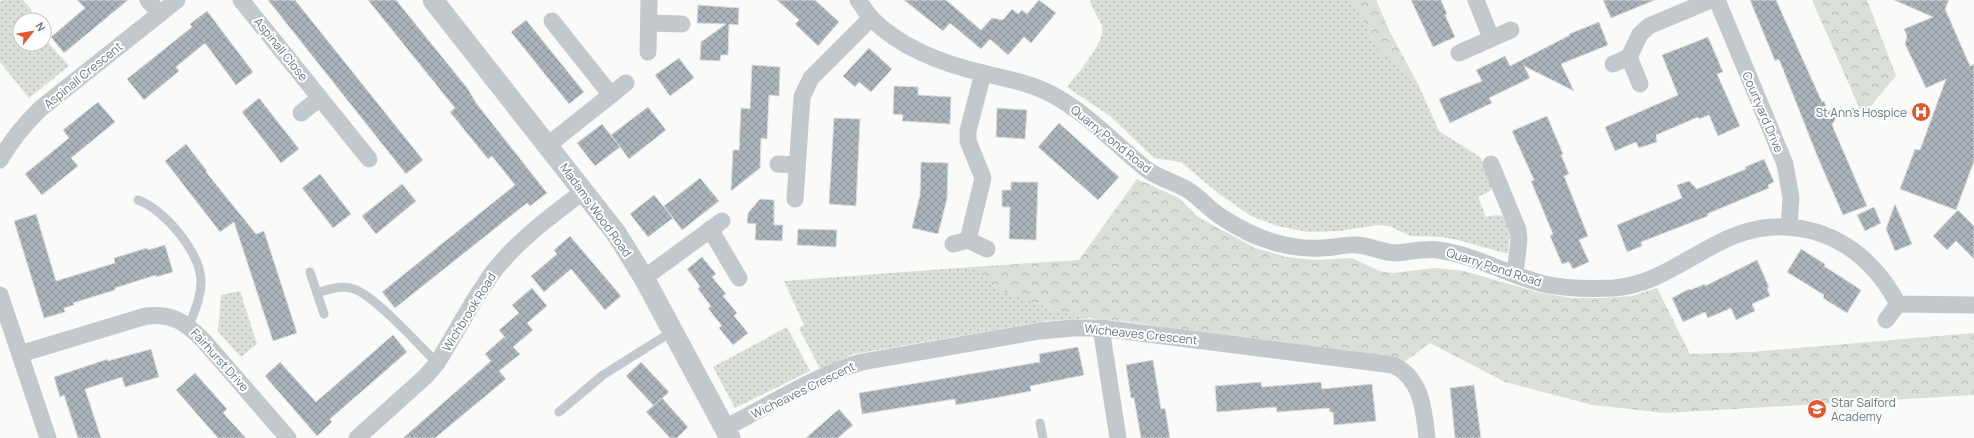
<svg xmlns="http://www.w3.org/2000/svg" width="1974" height="438" viewBox="0 0 1974 438" font-family="Manrope,sans-serif">
<style>
.grass{fill:url(#grass-dots)}
.forest{fill:url(#forest-crowns)}
.building{fill:url(#building-cross-hatch);stroke:#dcdcda}
.lines{fill:none;stroke-linecap:round;stroke-linejoin:round}
.service{stroke:#c3c8cc;stroke-width:9}
.minor{stroke:#c3c8cc;stroke-width:17}
.tertiary{stroke:#c3c8cc;stroke-width:21}
.labels{text-anchor:middle;dominant-baseline:central;stroke-width:4;stroke-linejoin:round;paint-order:stroke}
.street-label{font-size:12px;fill:#657683;stroke:#fff}
.poi-label{font-size:12px;fill:#657683;stroke:#fff;text-anchor:end}
</style>
<defs>
<pattern id="grass-dots" width="8" height="8" patternUnits="userSpaceOnUse"><rect width="8" height="8" fill="#dadfd7"/><path d="M2 2h.1M6 6h.1" fill="none" stroke="#b4b9b4" stroke-width="1.8" stroke-linecap="round"/></pattern>
<pattern id="forest-crowns" width="20" height="18" patternUnits="userSpaceOnUse"><rect width="20" height="18" fill="#dadfd7"/><path d="M2 6a3 3 0 1 1 6 0M12 15a3 3 0 1 1 6 0" fill="none" stroke="#b4b9b4"/></pattern>
<pattern id="building-cross-hatch" width="8" height="8" patternUnits="userSpaceOnUse"><rect width="8" height="8" fill="#aab3b9"/><path d="M0 0l8 8M0 8l8-8" fill="none" stroke="#8e969c"/></pattern>
</defs>
<rect width="100%" height="100%" fill="#fafaf8"/>
<g class="grass">
<polygon points="3,0 23,0 31,9 34,20 20,20 20,44 44,44 44,38 69,66 29,98 0,62 0,2"/>
<path d="M1090,0H1348L1356,8L1379,52L1418,84L1439,131L1480,157L1492,186L1490,191L1478,197L1486,217C1490,216 1495,215 1499,215C1515,217 1509,244 1508,254L1458,240L1441,237L1411,236L1389,226L1377,225L1339,231L1308,232L1277,226L1251,216L1218,193L1181,162L1154,158L1110,116L1067,87C1076,75 1107,41 1102,26C1099,17 1092,10 1090,0Z"/>
<polygon points="972,267 995,288 1054,310 1091,318 1047,321 854,354 820,369 799,328 804,325 784,281"/>
<polygon points="240,291 257,344 241,357 218,332 221,295"/>
<polygon points="787,327 810,371 735,408 713,367"/>
</g>
<g class="forest">
<polygon points="1348,0 1376,0 1390,32 1418,84 1379,52 1356,8"/>
<polygon points="1812,0 1867,0 1896,76 1872,104 1865,121"/>
<polygon points="1137,179 1179,198 1198,217 1255,248 1287,257 1314,260 1352,258 1380,271 1393,273 1435,268 1464,271 1541,293 1572,298 1603,298 1632,296 1657,288 1690,354 1752,352 1974,333 1974,395 1665,413 1593,405 1505,382 1430,343 1403,363 1129,322 1091,318 1054,310 995,288 972,267 1079,260"/>
</g>
<g class="building">
<polygon points="77,0 128,0 64,53 51,37 85,8"/>
<polygon points="268,0 295,0 423,160 406,174"/>
<polygon points="368,0 396,0 468,89 476,103 547,193 530,206 527,203 395,308 382,292 515,185 492,156 488,159 450,112 455,108"/>
<polygon points="777,0 815,0 839,22 818,46 795,24 799,20"/>
<polygon points="904,0 946,0 981,30 992,18 1003,20 1012,9 1018,14 1022,10 1027,14 1039,0 1056,13 1031,43 1024,37 1008,55 990,39 981,49 950,23 943,31"/>
<polygon points="1411,0 1441,0 1447,14 1445,15 1455,37 1433,47"/>
<polygon points="1603,0 1655,0 1611,18"/>
<polygon points="1750,0 1776,0 1822,102 1824,101 1827,109 1833,111 1836,118 1832,125 1867,206 1843,215 1818,158 1779,59 1775,61"/>
<polygon points="1894,0 1949,0 1945,9 1970,66 1974,64 1974,161 1956,210 1900,189 1915,149 1920,150 1946,79 1926,88 1905,44 1907,36 1904,29 1933,17"/>
<polygon points="698,5 739,8 738,25 729,24 728,55 721,55 720,61 700,60 701,42 726,24 697,23"/>
<polygon points="207,11 253,72 236,85 205,43 176,67 179,71 144,100 127,79 192,27 190,24"/>
<polygon points="526,20 584,92 569,104 511,32"/>
<polygon points="1599,22 1608,45 1561,64 1574,91 1524,66 1530,78 1489,98 1492,103 1450,123 1439,99 1482,81 1476,70 1505,56 1510,66 1570,35 1569,34"/>
<polygon points="1708,37 1723,72 1717,74 1740,126 1718,136 1709,115 1699,119 1698,117 1656,135 1657,142 1639,148 1636,142 1615,151 1605,127 1678,95 1662,55"/>
<polygon points="869,48 892,69 871,92 859,82 855,87 843,76"/>
<polygon points="679,58 694,78 670,96 655,75"/>
<polygon points="752,65 780,67 779,96 769,95 767,139 761,138 760,168 731,191 733,150 739,150 741,108 750,109"/>
<polygon points="894,86 918,87 918,95 951,97 950,124 902,121 903,115 893,114"/>
<polygon points="259,98 299,149 281,163 242,112"/>
<polygon points="98,102 115,122 71,158 78,166 42,195 25,174 69,138 63,130"/>
<polygon points="648,107 666,130 629,159 611,135"/>
<polygon points="997,108 1027,110 1025,139 996,137"/>
<polygon points="1547,116 1563,154 1561,155 1569,174 1564,176 1588,236 1579,240 1589,262 1573,269 1569,262 1562,264 1550,236 1553,234 1531,181 1534,180 1512,131"/>
<polygon points="834,118 860,119 856,206 829,204"/>
<polygon points="1059,123 1119,177 1098,200 1038,147"/>
<polygon points="602,124 620,147 595,166 577,143"/>
<polygon points="186,144 207,171 206,172 256,234 264,231 297,333 273,341 234,222 220,232 165,161"/>
<polygon points="1764,159 1774,182 1768,185 1769,188 1707,214 1708,216 1641,242 1642,246 1627,252 1617,225 1682,198 1677,185 1689,181 1697,189 1746,169 1745,167"/>
<polygon points="921,162 948,163 947,199 938,234 912,228 920,195"/>
<polygon points="320,174 351,214 333,228 302,188"/>
<polygon points="700,178 719,201 682,230 664,206"/>
<polygon points="1011,182 1038,182 1036,240 1009,239 1010,207 1002,207 1002,190 1011,190"/>
<polygon points="402,184 416,201 376,234 362,216"/>
<polygon points="654,195 673,218 648,237 630,214"/>
<polygon points="760,199 774,200 774,225 783,225 782,241 755,240 756,224 747,223 748,213"/>
<polygon points="1895,204 1912,244 1895,251 1886,229"/>
<polygon points="1874,207 1881,223 1865,231 1857,215"/>
<polygon points="1958,210 1974,226 1974,259 1956,241 1947,250 1933,236"/>
<polygon points="36,214 56,281 115,263 114,258 147,248 148,250 165,245 173,272 156,277 156,275 115,288 115,290 73,303 74,305 64,308 65,312 44,318 14,221"/>
<polygon points="798,229 837,230 836,247 797,245"/>
<polygon points="570,236 621,296 605,310 571,269 544,292 531,276 557,254 554,250"/>
<polygon points="1801,249 1825,264 1824,266 1861,290 1847,313 1823,298 1824,295 1787,272"/>
<polygon points="702,257 716,274 712,277 726,294 723,296 737,313 734,316 748,333 733,345 719,328 722,326 708,308 711,306 698,289 700,286 687,269"/>
<polygon points="1757,260 1769,287 1767,288 1770,296 1752,304 1755,311 1736,320 1731,308 1708,318 1705,312 1683,322 1672,298 1689,289 1690,290 1705,284 1705,286"/>
<polygon points="532,288 547,306 527,323 533,330 513,347 520,354 499,371 506,379 435,438 403,438 491,361 485,354 504,337 507,340 499,330 519,313 512,305"/>
<polygon points="393,335 407,352 330,419 332,422 317,436 265,376 280,362 316,402"/>
<polygon points="1078,347 1084,375 1030,386 1031,391 995,398 956,405 955,399 862,414 859,393 1040,362 1039,354"/>
<polygon points="151,349 159,377 125,387 122,377 85,389 101,438 78,438 64,395 60,397 54,377 108,359 108,361"/>
<polygon points="1153,360 1161,409 1165,408 1170,438 1141,438 1134,398 1131,398 1126,365"/>
<polygon points="641,362 669,392 654,406 626,376"/>
<polygon points="195,373 227,409 223,413 246,438 218,438 176,390"/>
<polygon points="1261,382 1262,387 1321,382 1322,389 1372,384 1376,421 1334,425 1333,412 1330,412 1329,408 1277,412 1276,407 1217,412 1215,386"/>
<polygon points="1474,385 1481,438 1455,438 1450,388"/>
<polygon points="662,398 688,427 677,438 670,438 646,412"/>
<polygon points="839,409 853,425 838,438 806,438"/>
</g>
<g class="lines">
<g class="service">
<path d="M138,200C164,209 201,253 201,282C201,298 194,312 189,326"/>
<polyline points="310,272 324,314"/>
<path d="M317,293C329,289 341,285 354,289C375,296 420,346 437,363"/>
<polyline points="559,412 603,375 673,331"/>
<polyline points="1040,423 1043,438"/>
</g>
<g class="minor">
<polyline points="148,0 160,14"/>
<polyline points="241,0 369,159"/>
<path d="M858,0C862,6 867,13 872,19C902,49 946,65 987,74C1009,79 1033,84 1053,95C1088,114 1114,143 1145,168C1158,179 1177,182 1191,192C1202,200 1211,211 1223,218C1237,227 1254,236 1270,241C1286,246 1305,249 1322,248C1334,248 1345,244 1357,245C1371,246 1383,253 1397,253C1410,252 1425,248 1438,250C1475,255 1508,275 1544,284C1566,289 1591,289 1614,288C1678,283 1717,222 1788,227C1839,231 1875,261 1898,304L1974,305"/>
<polyline points="1476,0 1491,38"/>
<polyline points="1717,0 1785,164 1791,198 1789,227"/>
<polyline points="552,21 611,95"/>
<polyline points="649,23 682,24"/>
<polyline points="648,52 649,0"/>
<polyline points="1459,53 1511,30"/>
<polyline points="1629,57 1640,34 1649,26 1711,0"/>
<polyline points="1613,64 1629,57 1640,84"/>
<polyline points="301,113 320,98"/>
<polyline points="548,145 626,83"/>
<path d="M0,160C11,140 24,125 40,109L177,0"/>
<polyline points="778,164 797,165"/>
<polyline points="1491,164 1518,230 1519,240 1515,274"/>
<polyline points="795,199 802,97 811,78 871,18"/>
<polyline points="710,229 739,278"/>
<polyline points="968,240 983,178 968,141 968,131 983,73"/>
<polyline points="953,244 968,240 987,249"/>
<polyline points="644,278 722,221"/>
<polyline points="0,295 48,438"/>
<polyline points="1886,320 1898,304"/>
<polyline points="1101,328 1118,438"/>
<path d="M20,354L146,316C172,313 185,322 203,340L288,438"/>
<path d="M725,428C768,406 816,375 862,362L1040,331L1073,328H1101L1393,365C1422,378 1424,411 1427,438"/>
<path d="M357,438L426,376L437,363C456,333 472,301 493,272C518,240 552,215 584,191"/>
</g>
<polyline class="tertiary" points="433,0 616,233 644,278 730,438"/>
</g>
<defs>
<symbol id="hospital-disc" viewBox="-11 -11 22 22"><circle r="9.5" fill="#e4572e" stroke="#fff"/><path d="M-5-5h3v3.5h4V-5h3V5h-3V1.5h-4V5h-3Z" fill="#fff"/></symbol>
<symbol id="school-disc" viewBox="-11 -11 22 22"><circle r="9.5" fill="#e4572e" stroke="#fff"/><path d="M0-5L7-2L0 1L-7-2ZM-4 1L0 2.5L4 1V4Q0 6-4 4Z" fill="#fff"/></symbol>
</defs>
<g fill-rule="evenodd">
<use href="#hospital-disc" x="1910" y="101" width="22" height="22"/>
<use href="#school-disc" x="1806" y="398" width="22" height="22"/>
</g>
<g class="labels">
<g class="street-label">
<text transform="translate(281 49) rotate(51)">Aspinall Close</text>
<text transform="translate(83 75) rotate(-39)">Aspinall Crescent</text>
<text transform="translate(1763 112) rotate(67)">Courtyard Drive</text>
<text transform="translate(1111 139) rotate(39)">Quarry Pond Road</text>
<text transform="translate(596 210) rotate(54)">Madams Wood Road</text>
<text transform="translate(1494 267) rotate(18)">Quarry Pond Road</text>
<text transform="translate(469 312) rotate(-58)">Wichbrook Road</text>
<text transform="translate(1141 334) rotate(6)">Wicheaves Crescent</text>
<text transform="translate(220 360) rotate(48)">Fairhurst Drive</text>
<text transform="translate(803 390) rotate(-26)">Wicheaves Crescent</text>
</g>
<g class="poi-label">
<text x="1907" y="112">St Ann's Hospice</text>
<text x="1831" y="402" text-anchor="start">Star Salford<tspan x="1831" dy="14">Academy</tspan></text>
</g>
</g>
<g transform="translate(32 32) rotate(59)"><circle r="19" fill="#ffffff" stroke="#c1c8cd"/>
<path d="M0-3L7 15L0 10L-7 15Z" fill="#e4572e"/>
<text y="-6" font-size="11" font-weight="bold" text-anchor="middle" fill="#657683">N</text>
</g>
</svg>
